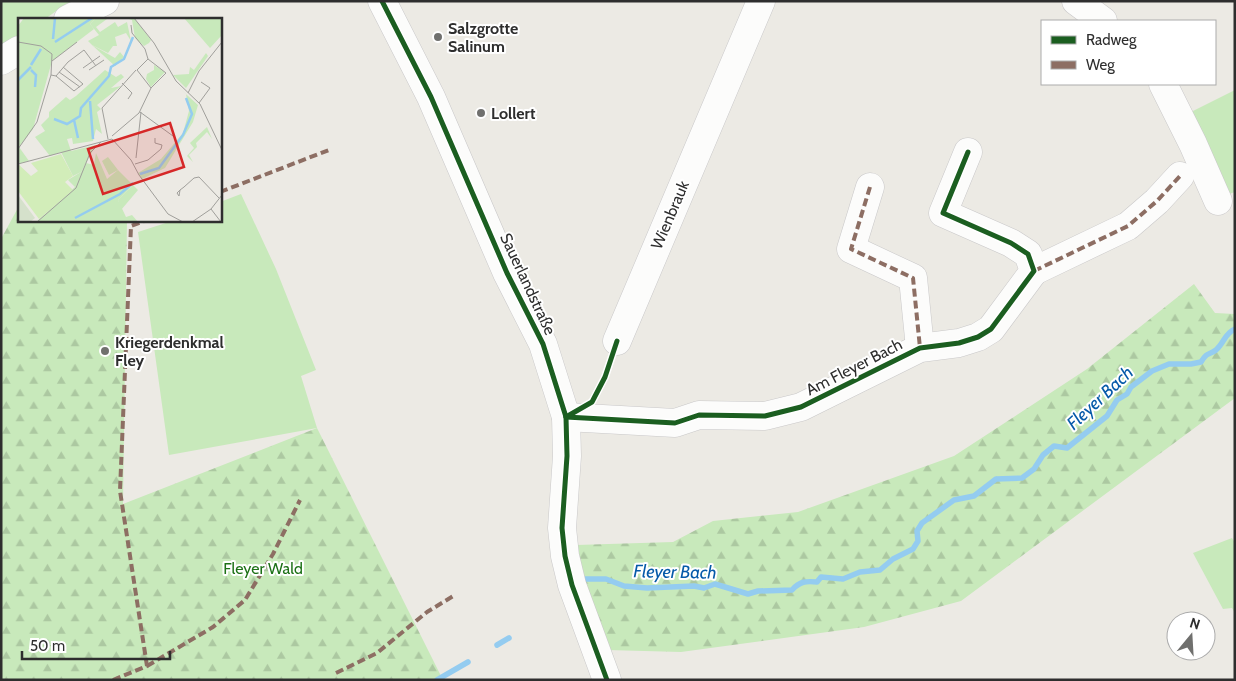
<svg xmlns="http://www.w3.org/2000/svg" width="1236" height="681" viewBox="0 0 1236 681" font-family="Cabin,sans-serif">
<style>
.grass{fill:#c8e9bb}
.forest{fill:url(#forest-firs)}
.lines{fill:none;stroke-linecap:round;stroke-linejoin:round}
.stream{stroke:#94ccf0;stroke-width:5.5}
.minor-casing{stroke:#c9c8c9;stroke-width:29}
.minor{stroke:#fcfcfb;stroke-width:28}
.quiet{stroke:#8d6e63;stroke-width:4;stroke-dasharray:8 4;stroke-linecap:butt}
.cycleway-casing{stroke:#fff;stroke-width:8}
.cycleway{stroke:#1b5e20;stroke-width:5}
.poi-dot{fill:#70706e;stroke:#fff;stroke-width:2}
.labels{text-anchor:middle;dominant-baseline:central;stroke-width:4;stroke-linejoin:round;paint-order:stroke}
.poi-label{font-size:16px;font-weight:bold;fill:#2e2e2e;stroke:#fff;text-anchor:start}
.street-label{font-size:16px;fill:#2e2e2e;stroke:#fff}
.park-label{font-size:16px;fill:#1d7117;stroke:#fff}
.water-label{font-size:18px;font-style:italic;fill:#065aa9;stroke:#fff}
.inset-river{fill:none;stroke:#94ccf0;stroke-width:2.5}
.inset-road{fill:none;stroke:#a09f9b;stroke-width:1}
.view{fill:#d62828;fill-opacity:0.15;stroke:#d62828;stroke-width:2.5}
.inset-edge{fill:none;stroke:#2e2e2e;stroke-width:2.5}
</style>
<defs>
<pattern id="forest-firs" width="22" height="20" patternUnits="userSpaceOnUse" patternTransform="scale(1.25)"><rect width="22" height="20" fill="#c8e9bb"/><path d="M5 1l3.5 6h-7zM16 11l3.5 6h-7z" fill="#acc8a1"/></pattern>
</defs>
<rect width="100%" height="100%" fill="#eceae4"/>
<g class="grass">
<polygon points="1,1 74,1 66,4 45,19 19,19 19,37 1,49"/>
<polygon points="1235,90 1235,192 1223,196 1189,113"/>
<polygon points="241,194 276,269 316,370 301,376 317,428 169,455 138,232 175,220 220,220 220,202"/>
<polygon points="1232,538 1235,543 1235,613 1232,608 1223,609 1193,553"/>
</g>
<g class="forest">
<polygon points="19,206 19,220 127,220 123,504 317,428 443,680 1,680 1,239"/>
<polygon points="1194,284 1215,313 1235,314 1235,398 961,601 864,627 681,652 607,650 583,591 576,545 673,542 713,521 798,512 954,456 1087,369"/>
</g>
<g class="lines">
<g class="stream">
<path d="M583,579H606L624,586L647,588L694,586L704,588L715,584L748,594L758,591L792,590C800,581 806,581 817,582L821,577L843,579L860,572L880,570L893,559L913,549L918,541L917,531L922,523L954,500L974,496L996,479L1022,478L1034,469L1043,455L1054,446L1067,448L1107,416L1117,400L1127,394L1131,387L1152,371L1169,364H1191L1201,362C1208,351 1208,356 1216,350C1224,343 1225,333 1235,329"/>
<polyline points="497,645 509,638"/>
<polyline points="437,680 468,662"/>
</g>
<defs>
<g id="minor">
<polyline points="382,1 431,97 507,273 543,344 566,417 567,456 562,528 565,556 572,585 607,680"/>
<polyline points="1076,1 1103,21"/>
<polyline points="68,19 105,1"/>
<polyline points="1,61 19,50"/>
<polyline points="1163,84 1193,144 1218,201"/>
<polyline points="870,187 851,249 913,278 920,348"/>
<polyline points="1034,271 1128,226 1157,201 1180,176"/>
<polyline points="617,341 761,1"/>
<polyline points="566,417 675,423 699,415 765,416 801,407 920,348 959,343 978,337 991,329 1034,271 1028,254 1011,243 943,213 968,152"/>
</g>
</defs>
<use href="#minor" class="minor-casing"/>
<use href="#minor" class="minor"/>
<g class="quiet">
<polyline points="870,187 851,249 913,278 920,348"/>
<polyline points="220,192 329,150"/>
<polyline points="1034,271 1128,226 1157,201 1180,176"/>
<polyline points="147,666 213,627 245,600 273,554 300,500"/>
<polyline points="336,673 377,653 427,612 455,595"/>
<polyline points="113,680 147,666 120,491 131,226 147,220"/>
</g>
<defs>
<g id="cycleway">
<polyline points="382,1 431,97 507,273 543,344 566,417 567,456 562,528 565,556 572,585 607,680"/>
<polyline points="566,417 675,423 699,415 765,416 801,407 920,348 959,343 978,337 991,329 1034,271 1028,254 1011,243 943,213 968,152"/>
<polyline points="566,417 592,402 605,377 617,341"/>
</g>
</defs>
<use href="#cycleway" class="cycleway-casing"/>
<use href="#cycleway" class="cycleway"/>
</g>
<g class="poi-dot">
<circle cx="438" cy="37" r="5"/>
<circle cx="481" cy="113" r="5"/>
<circle cx="105" cy="351" r="5"/>
</g>
<g class="labels">
<g class="poi-label">
<text x="448" y="28">Salzgrotte<tspan x="448" dy="18">Salinum</tspan></text>
<text x="491" y="113">Lollert</text>
<text x="115" y="342">Kriegerdenkmal<tspan x="115" dy="18">Fley</tspan></text>
</g>
<g class="street-label">
<text transform="translate(670 215) rotate(-67)">Wienbrauk</text>
<text transform="translate(528 284) rotate(65)">Sauerlandstraße</text>
<text transform="translate(854 367) rotate(-27)">Am Fleyer Bach</text>
</g>
<g class="park-label">
<text x="263" y="568">Fleyer Wald</text>
</g>
<g class="water-label">
<text transform="translate(1100 398) rotate(-43)">Fleyer Bach</text>
<text transform="translate(675 572) rotate(1)">Fleyer Bach</text>
</g>
</g>
<g transform="translate(18 18)">
<rect width="204" height="204" fill="#eceae4"/>
<path d="M78,0L89,1L78,9L82,14L97,4L100,9L109,4L113,23L108,15L97,19L99,28H95L90,35L74,27L70,23L81,17L72,6ZM166,0H204V17L192,30ZM136,47L147,54L133,69L128,61L129,56L136,52ZM87,52L98,59L103,56L106,59L93,70L103,68L79,87L83,91L79,94L84,116L78,111L75,123L55,126L54,120L49,121L53,133L78,127L63,154L55,158L43,134L32,138L17,119L27,113L23,107L31,99V94L48,79L52,82L58,78ZM189,109L194,121L189,114L178,125L179,129L171,137L175,144L169,138L176,130L172,125ZM90,139L100,152L91,157L84,143ZM115,167L120,172L103,192L100,182Z" fill="#c8e9bb"/>
<path d="M6,0H78L72,6L76,11L34,43L15,111L1,129L11,143L0,146V8ZM108,0H116L133,22L131,25L126,28L117,20L114,2ZM74,27L97,40L102,34L106,39L97,48ZM188,35L190,38L168,70L155,57L171,56L172,49L176,52ZM159,68L180,87L175,104L147,150L124,161L120,155L143,141L165,115L171,93L168,76ZM78,135L89,161L100,152L115,167L100,182L108,199L114,197L120,204H18L57,169L50,162L63,154L68,145L76,147Z" fill="#c8e9bb"/>
<path d="M0,177L17,200L12,204H0Z" fill="#d5e1cb"/>
<path d="M43,136L55,158L47,164L55,172L21,201L0,173V146L13,158L20,153L13,145Z" fill="#d2edb9"/>
<path class="inset-river" d="M35,21L37,0M37,24L74,0M13,47L23,31M13,52L18,57L17,69M0,62L13,49M72,83L75,121M36,101L49,106L62,98L63,90L91,58L93,49L106,41L115,19M56,102L60,120M122,156L141,150L165,117L174,96L168,80M57,200L102,176L115,165"/>
<path class="inset-road" d="M116,0L136,25L158,63L182,86L204,132M0,24L23,28L34,36L33,57L19,104L0,131M130,41L119,52L133,70M34,43L59,24M65,50L82,38M71,52L86,42M41,54L62,69M33,57L38,58L50,44L66,32L78,48M38,58L56,73L65,66L45,49M104,65L114,75L110,81M170,75L181,53L204,24M181,85L192,70L183,64M122,94L155,118M94,118L121,95L133,70L148,55L130,41L127,31L114,15L113,7M90,121L84,90L118,52M94,121L113,142L121,157L150,196L165,204M118,140L123,94M0,146L94,121M117,146L130,142L143,131L144,127L137,125V120M162,172L161,178L159,175L162,172L166,169L176,160L181,159L201,180M193,191L203,204M19,204L58,170L72,135L83,124M174,204L193,191L204,177"/>
<path class="view" d="M152,105L166,149L85,176L70,131Z"/>
<rect width="204" height="204" class="inset-edge"/>
</g>
<rect width="1236" height="681" fill="none" stroke="#2e2e2e" stroke-width="5"/>
<rect x="1041" y="20" width="175" height="65" fill="#ffffff" stroke="#ababab"/>
<rect x="1051" y="36" width="25" height="8" fill="#1b5e20" stroke="#ababab"/>
<text x="1086" y="45" font-size="15" fill="#2e2e2e">Radweg</text>
<rect x="1051" y="61" width="25" height="8" fill="#8d6e63" stroke="#ababab"/>
<text x="1086" y="70" font-size="15" fill="#2e2e2e">Weg</text>
<g transform="translate(1191 636) rotate(18)"><circle r="24" fill="#ffffff" stroke="#ababab"/>
<path d="M0-4L9 19L0 12L-9 19Z" fill="#70706e"/>
<text y="-8" font-size="14" font-weight="bold" text-anchor="middle" fill="#2e2e2e">N</text>
</g>
<path d="M22 651v8h148v-8" fill="none" stroke="#2e2e2e" stroke-width="2.5"/>
<text x="30" y="651" font-size="15" fill="#2e2e2e" stroke="#ffffff" stroke-width="4" paint-order="stroke">50 m</text>
</svg>
